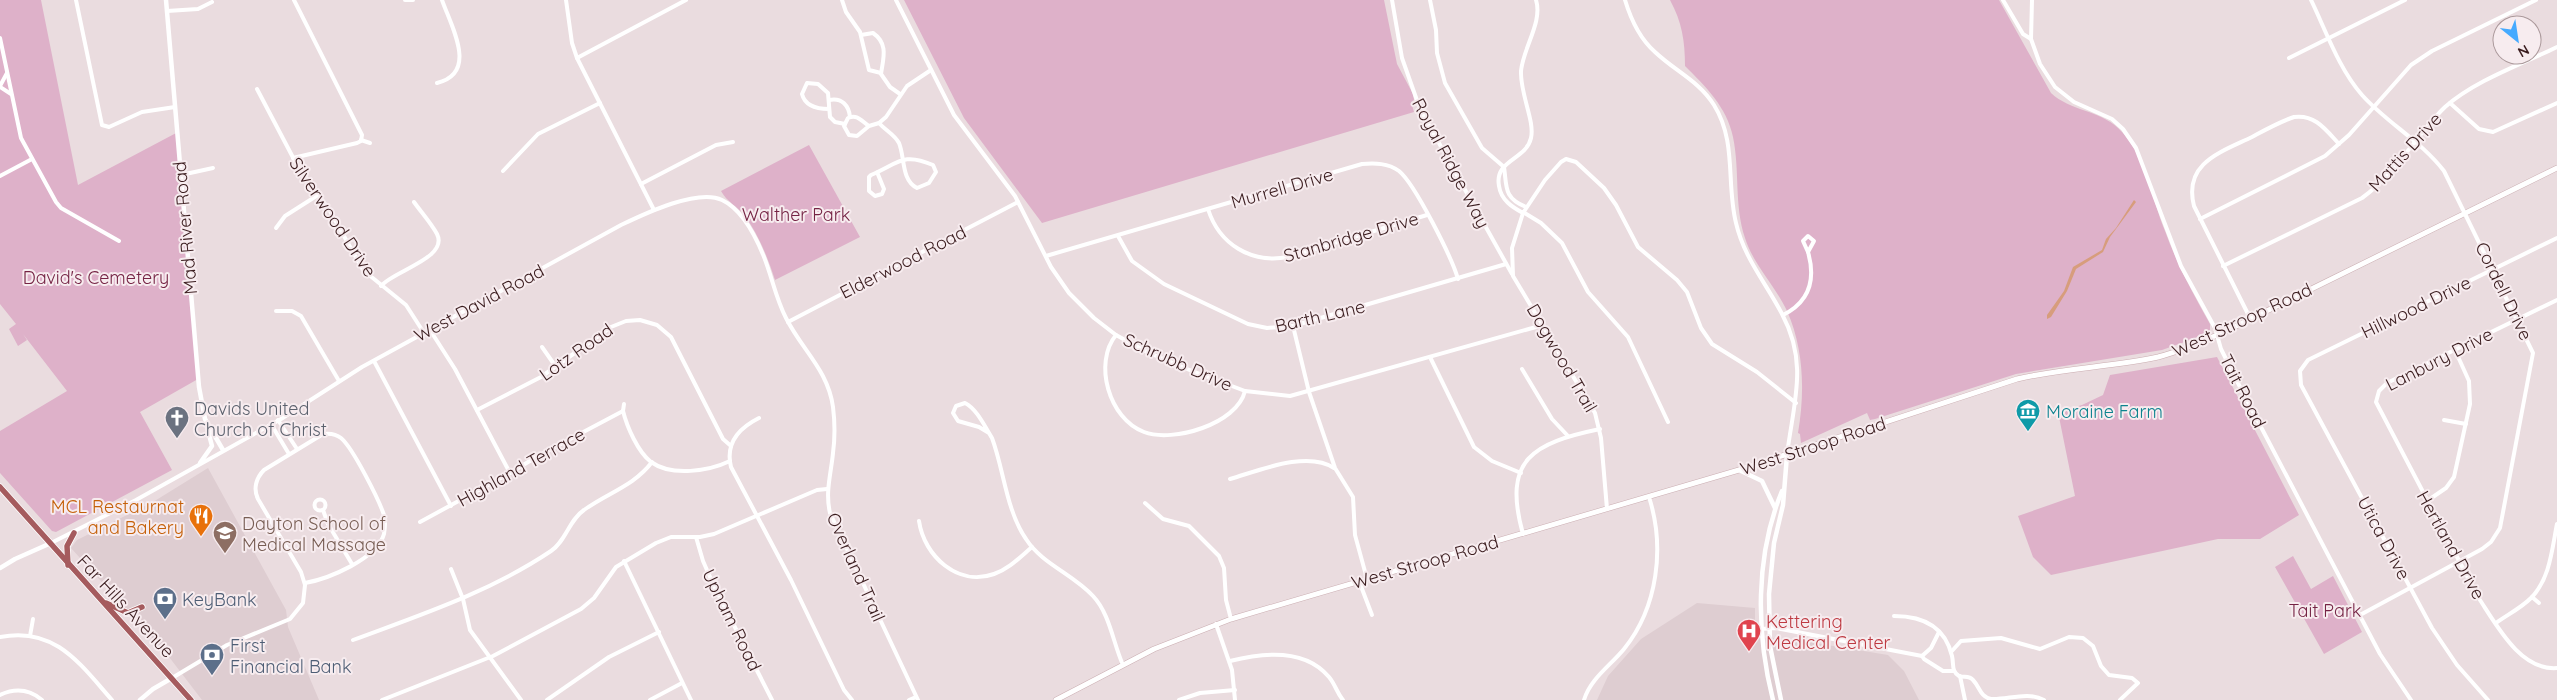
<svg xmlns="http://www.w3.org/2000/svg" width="2557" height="700" viewBox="0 0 2557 700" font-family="Quicksand,sans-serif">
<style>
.built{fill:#decdd1}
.green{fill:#deb1c9}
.water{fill:#d79d7c}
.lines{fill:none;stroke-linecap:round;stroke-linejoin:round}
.secondary-casing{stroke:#cbaeb2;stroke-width:6}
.primary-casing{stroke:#fff;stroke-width:7}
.minor{stroke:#fff;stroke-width:4}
.tertiary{stroke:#fff;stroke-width:4.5}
.secondary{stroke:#fff;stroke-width:5}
.primary{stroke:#a55b5e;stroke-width:5.5}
.labels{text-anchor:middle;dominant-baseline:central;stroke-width:4;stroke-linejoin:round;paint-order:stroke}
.street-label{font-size:18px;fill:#3a1c1e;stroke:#f7ecef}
.park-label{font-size:18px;fill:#752344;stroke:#f7ecef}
.worship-label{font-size:18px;fill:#5b616d;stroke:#f7ecef;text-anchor:start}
.culture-label{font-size:18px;fill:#0d838f;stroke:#f7ecef;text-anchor:start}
.food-label{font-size:18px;fill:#c56008;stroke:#f7ecef;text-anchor:end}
.education-label{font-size:18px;fill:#785e54;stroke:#f7ecef;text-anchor:start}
.service-label{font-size:18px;fill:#4e5e75;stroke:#f7ecef;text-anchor:start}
.health-label{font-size:18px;fill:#be3a42;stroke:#f7ecef;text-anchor:start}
</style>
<rect width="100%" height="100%" fill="#eadcdf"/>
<g class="built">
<polygon points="208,468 286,610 288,627 319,700 202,700 166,653 71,548 77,540 153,502"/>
<polygon points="1697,603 1755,608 1755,637 1797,640 1888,655 1904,671 1919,700 1597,700 1608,676 1641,639"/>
</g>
<g class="green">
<polygon points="0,0 41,0 78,185 178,132 198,379 140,412 172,470 56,532 52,531 0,473 0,431 67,391 23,334 27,340 18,346 9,329 16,324 0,304"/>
<polygon points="904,0 1384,0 1397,64 1413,94 1414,100 1411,102 1414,112 1042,223 964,118"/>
<path d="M1670,0H1999L2051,93C2070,111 2099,110 2118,128C2146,154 2151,197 2165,231C2177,264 2193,294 2210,324V330L2193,339L2162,350L2016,374L1875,419L1870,420L1867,413L1801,443L1800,434L1798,433C1805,392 1804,349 1787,311C1775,285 1754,266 1745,238C1734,205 1740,171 1733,137C1727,107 1705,86 1685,66C1685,41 1682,22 1670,0Z"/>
<path d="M809,145L860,237L775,280C768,258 759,236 745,216C737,206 727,202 721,191Z"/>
<polygon points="2217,357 2299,515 2260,539 2218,539 2051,575 2033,557 2018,516 2075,496 2058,412 2082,405 2103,395 2110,375"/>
<polygon points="2293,556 2311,589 2333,576 2362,632 2324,654 2275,567"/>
</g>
<polygon class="water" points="2134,200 2136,202 2110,237 2103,252 2076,269 2067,291 2051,317 2047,319 2047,315 2064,291 2073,267 2102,250 2106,239 2116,228"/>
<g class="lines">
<defs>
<path id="secondary" d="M1056,700L1154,649L1231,619L1739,470L2017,379C2064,368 2111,367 2158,357C2181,351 2204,341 2226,331L2557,168"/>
<g id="primary">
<polyline points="0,487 191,700"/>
<polyline points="68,565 67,546 74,533"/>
<polyline points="106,603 128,613 142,607"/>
</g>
</defs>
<use href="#secondary" class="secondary-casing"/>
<use href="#primary" class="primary-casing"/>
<g class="minor">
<polyline points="76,0 102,125 109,127 142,112 175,107"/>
<polyline points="405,0 413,0"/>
<polyline points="566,0 572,43 577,58 654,210"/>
<polyline points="842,0 846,12 860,32 869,70 881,73"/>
<polyline points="896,0 954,115 1015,196 1051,267 1069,293 1094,318 1116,335 1147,352 1187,369 1245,391 1290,396 1543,325"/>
<polyline points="1392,0 1402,58 1420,109 1512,274"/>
<polyline points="1430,0 1436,30 1437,53 1445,83 1482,148 1504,167"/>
<path d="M1625,0C1631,20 1639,38 1655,52C1675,71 1699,81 1714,105C1737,142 1726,183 1736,223C1744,258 1766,283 1782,314C1809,364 1793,404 1787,455"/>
<polyline points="2003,0 2023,34 2031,39 2040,64 2055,87 2074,102 2112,119 2123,129 2136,148 2181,266 2215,328 2221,349 2239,385 2380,654 2411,700"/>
<path d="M2311,0C2326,31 2339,69 2362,95C2387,123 2421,141 2444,171L2533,353L2500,528L2491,542L2482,549L2360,615"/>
<polyline points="167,11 198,9 212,2"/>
<path d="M861,35L873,33C889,44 883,59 881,74L890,87L900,94"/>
<polyline points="0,38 21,138 56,202 61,208 119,241"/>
<polyline points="2031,39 2032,0"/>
<polyline points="577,58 686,0"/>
<polyline points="2289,58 2405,0"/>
<path d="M437,83C479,73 451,26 442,0"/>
<polyline points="0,86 7,73"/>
<polyline points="0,87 11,94"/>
<polyline points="257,89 298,167 330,211 363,270 406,305 424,333"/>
<path d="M829,100C842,97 849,106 850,117"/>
<polyline points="2450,103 2479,129 2493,132 2557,103"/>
<path d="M829,109C817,109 805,106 802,94L807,83L818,84L828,93L830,117L835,122L845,124"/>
<path d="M869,126L857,136L849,135L844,126L848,118C858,114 861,121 869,126L879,123L886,117L907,86L931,70"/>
<polyline points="361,140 370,143"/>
<polyline points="293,158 357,143 361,141 362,135 294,0"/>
<path d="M1504,167C1507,186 1503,198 1526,207"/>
<polyline points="503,171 538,134 600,103"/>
<path d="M877,172L884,189L882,194L875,196L869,191V177L871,175C899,163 903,152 933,165L936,172L929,183L917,188C901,180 905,157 899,143C895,135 885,130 879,123"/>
<polyline points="181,175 213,168"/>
<polyline points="0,176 32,159"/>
<polyline points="641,184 716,145 733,142"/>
<path d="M1208,209C1219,244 1251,264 1288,257L1427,215"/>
<polyline points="1523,212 1541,223 1562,243 1588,292 1628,337 1668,422"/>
<path d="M1523,213C1512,207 1501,200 1499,186C1494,160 1526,160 1531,138C1535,121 1520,94 1521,71C1523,48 1543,22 1536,0"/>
<polyline points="2200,219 2325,156 2349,135 2411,65 2432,51 2536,0"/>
<polyline points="276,228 285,216 318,195"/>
<polyline points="1118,236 1132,261 1164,284 1248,324 1267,328 1293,326 1506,264"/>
<polygon points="1808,236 1814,241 1808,252 1803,241"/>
<path d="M1046,256L1362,164C1375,163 1388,163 1399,171C1415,184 1452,258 1458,279"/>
<path d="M2223,266L2362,198C2396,174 2415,136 2445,107C2474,81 2522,64 2557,47"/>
<path d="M381,286C393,271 449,258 437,234C431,223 421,212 414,202"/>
<path d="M2557,300L2387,383L2379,391L2376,402L2478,597C2496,624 2520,671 2557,668"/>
<polyline points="276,311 292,311 301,316 339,381"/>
<path d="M1783,315C1809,302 1816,280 1808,252"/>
<path d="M2250,318L2194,206C2183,163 2221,152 2252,137C2265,130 2279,122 2294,117C2315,114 2326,130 2339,144"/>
<polyline points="788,322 1018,202"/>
<polyline points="1293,326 1309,392 1335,468 1353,497 1355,535 1367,579"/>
<polyline points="430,330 455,369 510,473"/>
<path d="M1116,335C1093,363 1109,419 1144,432C1173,443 1237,424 1245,391"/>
<polyline points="542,347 556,367"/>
<polyline points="1430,357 1474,447 1492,461 1521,473"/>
<polyline points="374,361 451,506"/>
<polyline points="1522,369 1552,419 1568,436"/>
<polyline points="477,410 541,377 611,327 626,321 640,320 657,325 671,337 723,439 731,446"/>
<path d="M623,411C627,427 638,452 651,462C672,477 709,471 730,461"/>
<polyline points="623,411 624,404"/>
<path d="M759,418C739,428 725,443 731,467L791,580L844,690L852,700"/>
<polyline points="278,420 297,449"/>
<polyline points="2444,420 2466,424"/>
<polyline points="271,424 289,454"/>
<path d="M989,433L979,427L958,421L953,413L956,406L965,403C977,409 985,427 992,438C1004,470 1006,510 1026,539C1042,564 1073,574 1093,596C1110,614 1113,643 1123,665"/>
<path d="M1230,479C1258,471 1307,450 1334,468"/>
<circle cx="320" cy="505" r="5.5"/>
<polyline points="2427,501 2446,488 2454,477 2470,404 2469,381 2455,350"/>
<polyline points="1145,503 1163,519 1189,526 1219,556 1224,568 1226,600 1231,619"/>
<polyline points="1607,509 1601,438 1595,413 1513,276 1512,248 1523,213 1545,180 1561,162 1566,159 1576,162 1604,188 1616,205 1638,247 1677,280 1687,292 1701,328 1712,344 1757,372 1796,403"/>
<polyline points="323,510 328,524 352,564"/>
<path d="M919,521C924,556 958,587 994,574C1009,569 1020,557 1032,547"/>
<polyline points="420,522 510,473 538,456 623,411"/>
<path d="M1523,534C1502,459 1533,443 1600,429"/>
<polyline points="696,537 703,561 714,586 772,700"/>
<path d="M51,543L136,500L281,419L362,367L621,225C644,214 698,188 722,200C743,210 756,237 764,257C772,277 776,299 786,318C802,350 828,370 833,407C835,423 835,438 833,453C831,474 825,492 830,513L918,700"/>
<polyline points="624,561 691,700"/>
<polyline points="451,569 463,599 470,630 521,700"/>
<polyline points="1359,581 1372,615"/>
<polyline points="2532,597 2539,603"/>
<path d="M1894,616C1922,616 1945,626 1952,656C1954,664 1951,671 1959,676C1964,678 1969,675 1973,680C1980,687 1980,697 1991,699C2008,700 2027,691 2044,700"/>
<path d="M2496,623C2507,615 2521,608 2531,598C2550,579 2552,549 2557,524"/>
<polyline points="1216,624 1232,670 1235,700"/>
<polyline points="1761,629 1776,628 1922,656 1931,648 1939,632"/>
<polyline points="30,636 33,619"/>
<path d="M0,637C55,626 80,664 112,700"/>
<path d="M353,640C420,615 490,592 551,551C566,541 569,520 584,510C607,493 634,486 652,462"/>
<polyline points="1951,652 1961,641 2001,638 2040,649 2069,637 2083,638 2093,646 2101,666 2109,675 2132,678 2138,683 2120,700"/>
<polyline points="1922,656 1924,659 1943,671 1954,671"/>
<path d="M1230,661C1261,653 1305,648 1329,677C1335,684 1337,693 1343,700"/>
<polyline points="1960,676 1965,700"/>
<path d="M172,678L227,645L290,619L303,603L305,585L301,572L258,499C253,489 256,478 264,470L323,434C330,433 336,434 341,438C353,448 379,500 384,515C386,521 385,528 384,534C377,559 328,579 305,583"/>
<path d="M0,695C15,688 29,689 42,700"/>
<polyline points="382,700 493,656 581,609 594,598 616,567 656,543 671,537 700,537 714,534 817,490 827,489"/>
<polyline points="547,700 609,657 659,632"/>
<polyline points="650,700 682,683"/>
<polyline points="909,700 916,697"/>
<polyline points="1179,700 1200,693 1235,690"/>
<path d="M1584,700C1590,679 1611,665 1624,649C1658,607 1665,547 1649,497"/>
<polyline points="2488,700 2457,665 2432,628 2301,385 2300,371 2308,360 2557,238"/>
</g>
<g class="tertiary">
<polyline points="166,0 199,387 205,419 223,450"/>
<polyline points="200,463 212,446 206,423"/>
<polyline points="1739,470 1762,481 1775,508"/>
<polyline points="0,568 15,559 51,543"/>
<polyline points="140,700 153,689 172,678"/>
<path d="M1773,700C1756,633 1755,556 1782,491"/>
<polyline points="1781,700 1770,646 1769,594 1774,543 1783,505 1787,455"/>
</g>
<use href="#secondary" class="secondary"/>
<use href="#primary" class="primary"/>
</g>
<defs>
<symbol id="museum-pin" viewBox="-11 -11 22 30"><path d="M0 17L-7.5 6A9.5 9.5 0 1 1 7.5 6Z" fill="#0f9aa8" stroke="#f7ecef"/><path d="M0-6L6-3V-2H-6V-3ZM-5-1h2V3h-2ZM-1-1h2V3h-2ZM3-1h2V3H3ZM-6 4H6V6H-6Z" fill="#fff"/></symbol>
<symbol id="church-pin" viewBox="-11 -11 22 30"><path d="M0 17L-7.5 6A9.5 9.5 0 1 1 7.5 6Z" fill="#6b7280" stroke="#f7ecef"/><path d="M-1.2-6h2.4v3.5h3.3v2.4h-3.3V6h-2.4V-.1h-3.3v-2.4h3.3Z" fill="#fff"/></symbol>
<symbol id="restaurant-pin" viewBox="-11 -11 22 30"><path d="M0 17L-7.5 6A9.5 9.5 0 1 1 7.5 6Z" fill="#e8710a" stroke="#f7ecef"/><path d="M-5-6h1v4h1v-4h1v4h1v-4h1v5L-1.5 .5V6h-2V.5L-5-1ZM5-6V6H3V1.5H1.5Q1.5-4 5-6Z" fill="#fff"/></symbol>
<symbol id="school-pin" viewBox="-11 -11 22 30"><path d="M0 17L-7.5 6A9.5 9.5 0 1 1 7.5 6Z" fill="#8d6e63" stroke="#f7ecef"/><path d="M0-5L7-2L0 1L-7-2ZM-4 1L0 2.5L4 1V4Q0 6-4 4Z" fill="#fff"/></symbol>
<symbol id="bank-pin" viewBox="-11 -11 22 30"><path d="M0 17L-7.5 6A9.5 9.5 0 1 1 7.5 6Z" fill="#5c6f8a" stroke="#f7ecef"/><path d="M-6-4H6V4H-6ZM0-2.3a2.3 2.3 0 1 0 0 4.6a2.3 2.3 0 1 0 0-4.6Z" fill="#fff"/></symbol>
<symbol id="hospital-pin" viewBox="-11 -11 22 30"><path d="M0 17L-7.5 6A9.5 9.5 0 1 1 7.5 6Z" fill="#e0444e" stroke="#f7ecef"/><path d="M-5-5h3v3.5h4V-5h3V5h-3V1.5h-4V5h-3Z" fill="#fff"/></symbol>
</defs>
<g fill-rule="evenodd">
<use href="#museum-pin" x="2014" y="397" width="28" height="38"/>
<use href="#church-pin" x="163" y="404" width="28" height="38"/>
<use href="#restaurant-pin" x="187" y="502" width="28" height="38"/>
<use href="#school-pin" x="211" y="519" width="28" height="38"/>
<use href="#bank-pin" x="151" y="585" width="28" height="38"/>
<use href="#hospital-pin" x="1735" y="617" width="28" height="38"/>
<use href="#bank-pin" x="198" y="641" width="28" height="38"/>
</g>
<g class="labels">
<g class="street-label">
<text transform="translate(2405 152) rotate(-48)">Mattis Drive</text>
<text transform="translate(1451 163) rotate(62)">Royal Ridge Way</text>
<text transform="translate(1282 188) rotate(-16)">Murrell Drive</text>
<text transform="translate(333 217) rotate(56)">Silverwood Drive</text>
<text transform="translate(185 228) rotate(-95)">Mad River Road</text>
<text transform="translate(1351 237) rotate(-16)">Stanbridge Drive</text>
<text transform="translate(903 262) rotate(-27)">Elderwood Road</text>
<text transform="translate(2504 291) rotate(64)">Cordell Drive</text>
<text transform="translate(479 303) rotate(-28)">West David Road</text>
<text transform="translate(2416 307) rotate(-26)">Hillwood Drive</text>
<text transform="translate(1320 316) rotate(-13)">Barth Lane</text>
<text transform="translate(2242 320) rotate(-25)">West Stroop Road</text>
<text transform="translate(576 352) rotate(-35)">Lotz Road</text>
<text transform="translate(1562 358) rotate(60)">Dogwood Trail</text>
<text transform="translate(2439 359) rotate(-27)">Lanbury Drive</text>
<text transform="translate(1178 362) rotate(24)">Schrubb Drive</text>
<text transform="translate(2243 391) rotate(63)">Tait Road</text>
<text transform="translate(1813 446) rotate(-18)">West Stroop Road</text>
<text transform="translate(521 467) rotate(-29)">Highland Terrace</text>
<text transform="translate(2384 538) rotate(62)">Utica Drive</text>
<text transform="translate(2451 545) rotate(61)">Hertland Drive</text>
<text transform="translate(1425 562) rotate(-16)">West Stroop Road</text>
<text transform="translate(856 567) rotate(66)">Overland Trail</text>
<text transform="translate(126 606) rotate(47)">Far Hills Avenue</text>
<text transform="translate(732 620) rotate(64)">Upham Road</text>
</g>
<g class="park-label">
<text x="796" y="214">Walther Park</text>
<text x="96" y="277">David's Cemetery</text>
<text x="2325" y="610">Tait Park</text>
</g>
<g class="worship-label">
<text x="194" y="408">Davids United<tspan x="194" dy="21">Church of Christ</tspan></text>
</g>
<g class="culture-label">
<text x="2046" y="411">Moraine Farm</text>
</g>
<g class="food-label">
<text x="184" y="506">MCL Restaurnat<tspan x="184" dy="21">and Bakery</tspan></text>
</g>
<g class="education-label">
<text x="242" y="523">Dayton School of<tspan x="242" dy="21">Medical Massage</tspan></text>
</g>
<g class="service-label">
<text x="182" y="599">KeyBank</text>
<text x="230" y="645">First<tspan x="230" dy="21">Financial Bank</tspan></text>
</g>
<g class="health-label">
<text x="1766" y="621">Kettering<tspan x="1766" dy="21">Medical Center</tspan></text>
</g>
</g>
<g transform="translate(2517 40) rotate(150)"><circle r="24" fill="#f7ecef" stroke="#ab999b"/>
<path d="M0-4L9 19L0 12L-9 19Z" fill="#45aaff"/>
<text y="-8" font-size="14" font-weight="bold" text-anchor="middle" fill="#3a1c1e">N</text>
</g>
</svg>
